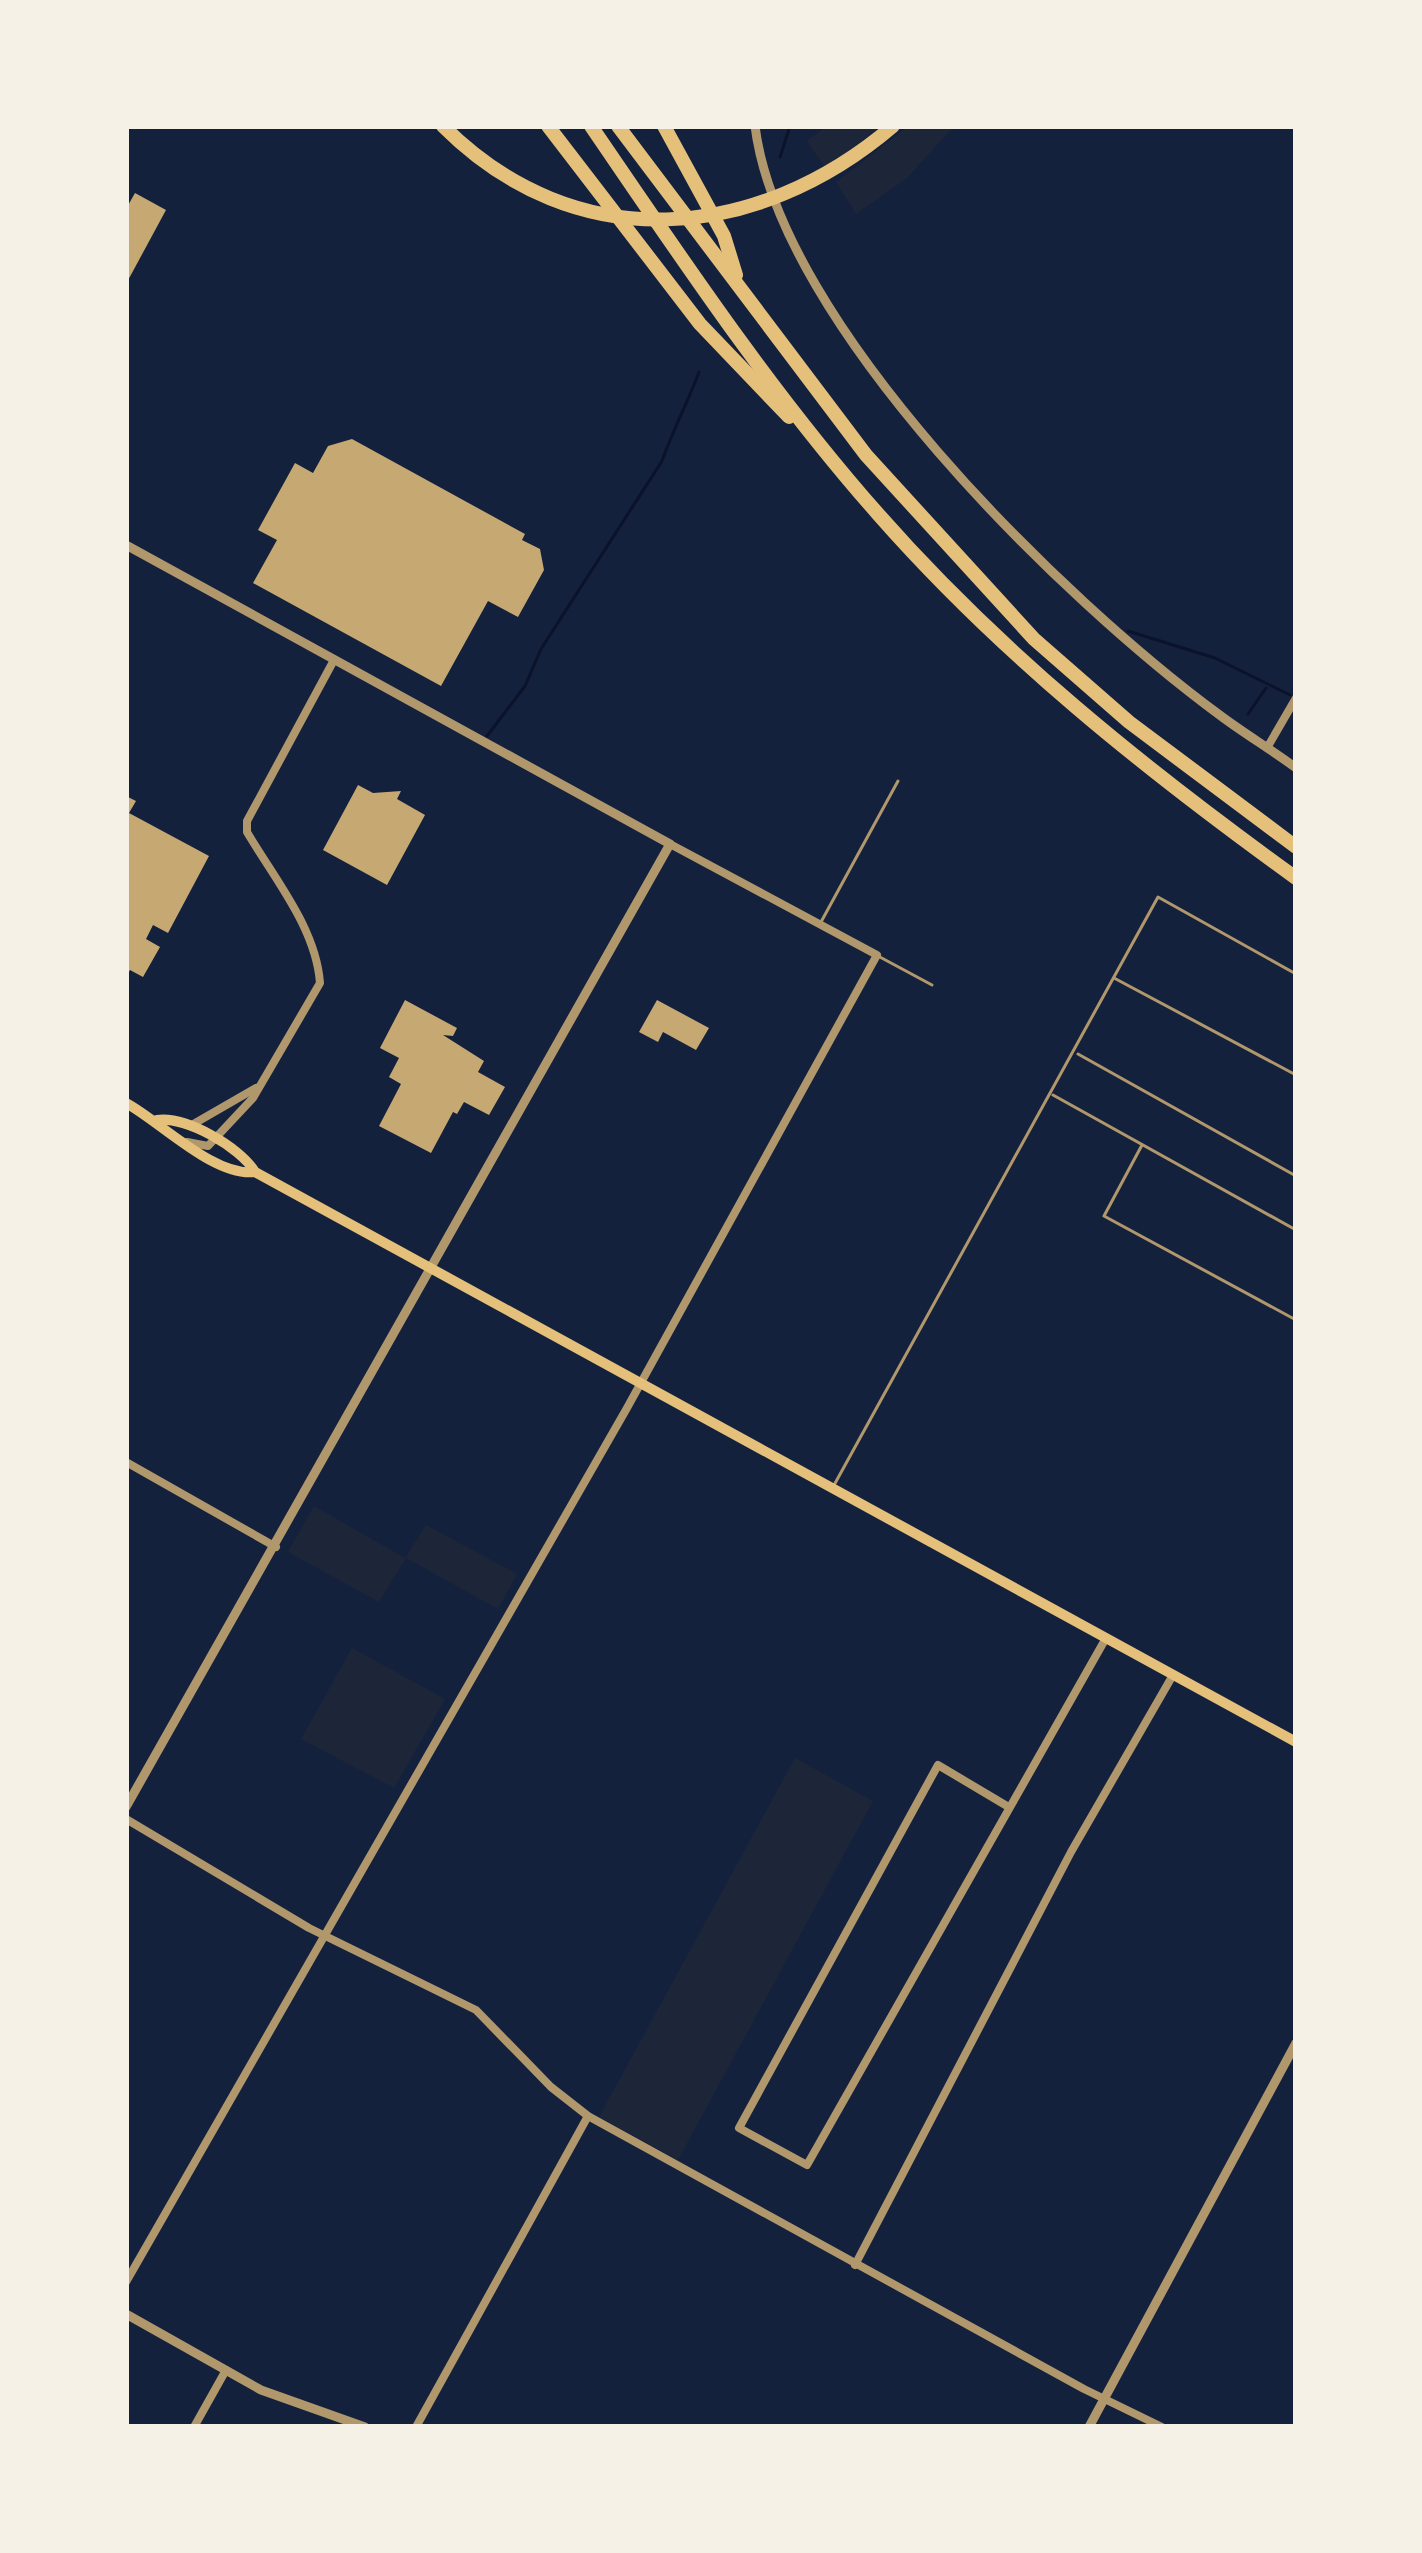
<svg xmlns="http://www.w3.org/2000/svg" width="1422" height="2553" viewBox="0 0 1422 2553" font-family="'DM Sans',sans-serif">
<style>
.green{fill:#1d2539}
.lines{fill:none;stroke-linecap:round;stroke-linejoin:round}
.stream{stroke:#0b132b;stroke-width:3}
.building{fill:#c6a872}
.service{stroke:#b1986c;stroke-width:3}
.minor{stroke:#b1986c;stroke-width:8}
.tertiary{stroke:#b1986c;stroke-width:9}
.secondary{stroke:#e5c07b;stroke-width:10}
.motorway{stroke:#e5c07b;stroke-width:14}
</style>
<rect width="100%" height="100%" fill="#14213d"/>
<g class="green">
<polygon points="827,126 880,126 826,169 807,141"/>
<polygon points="909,126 954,126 907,178 856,214 836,182"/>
<polygon points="314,1506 405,1558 426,1525 517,1574 498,1609 406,1558 379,1602 288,1552"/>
<polygon points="352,1648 445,1699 394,1788 301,1739"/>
<polygon points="795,1758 873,1801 678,2160 599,2117"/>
</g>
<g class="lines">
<g class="stream">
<polyline points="780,157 790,126"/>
<polyline points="1128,631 1215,658 1290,695"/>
<polyline points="1248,714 1266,688"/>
<path d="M487,736L525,686L541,649L662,461C673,430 687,404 699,372"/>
</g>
</g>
<g class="building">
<polygon points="135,193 166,210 126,284 126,209"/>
<polygon points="352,439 525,534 522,540 540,549 544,570 518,617 488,601 441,686 253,583 277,540 258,530 295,463 313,473 328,446"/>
<polygon points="358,785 373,793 401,791 397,799 425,815 387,885 323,850"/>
<polygon points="126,796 136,801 129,813 209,856 168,933 153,925 146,939 160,947 143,977 130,970 126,977"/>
<polygon points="405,1000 457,1028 453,1036 443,1035 484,1061 478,1072 505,1087 489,1115 464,1102 457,1114 453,1112 431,1153 379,1126 401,1084 389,1077 399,1058 380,1048"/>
<polygon points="657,1000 709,1028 696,1050 663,1032 658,1042 639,1032"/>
</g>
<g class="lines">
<g class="service">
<polyline points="821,922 898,781"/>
<polyline points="878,956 932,985"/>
<polyline points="1114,978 1296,1075"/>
<polyline points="1078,1054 1296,1176"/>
<polyline points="1053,1095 1296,1230"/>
<polyline points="1142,1145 1104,1216 1296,1320"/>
<polyline points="1296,1346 1296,1362"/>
<polyline points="833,1487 1158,897 1296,974"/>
</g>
<g class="minor">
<polyline points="1267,748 1296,698"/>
<polyline points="190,1126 256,1088"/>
<path d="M187,1142L208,1146L253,1098L320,983C316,928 274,878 247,832V821L334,660"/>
<polyline points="126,1462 276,1547"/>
<polyline points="1007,1806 938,1765 739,2128 807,2165 1106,1638"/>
<polyline points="126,1819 309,1928 476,2010 551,2087 588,2116 1084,2389 1162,2427"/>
<polyline points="855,2265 1071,1852 1173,1675"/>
<polyline points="126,2282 627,1408 877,955 670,844"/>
<polyline points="194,2427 226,2370"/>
<polyline points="416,2427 588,2116"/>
</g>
<g class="tertiary">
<path d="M755,126C780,325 1063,600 1221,716C1245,734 1272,750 1296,768"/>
<polyline points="126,545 670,844 126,1807"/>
<polyline points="126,2314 261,2390 365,2427"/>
<polyline points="1089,2427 1296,2043"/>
</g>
<g class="secondary">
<path d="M126,1103C161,1122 214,1177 255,1172"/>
<path d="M157,1120C186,1116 240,1147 255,1172L1296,1742"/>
</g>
<g class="motorway">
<path d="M443,126C576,259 757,242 893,126"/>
<polyline points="548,126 700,324 789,417"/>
<path d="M591,126C682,259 771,393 878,514C1001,654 1145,769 1296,878"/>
<polyline points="618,126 866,455 1034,639 1129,722 1296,847"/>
<polyline points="664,126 724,236 736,275"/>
</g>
</g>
<rect width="1422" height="2553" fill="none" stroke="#f6f1e7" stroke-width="258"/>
</svg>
